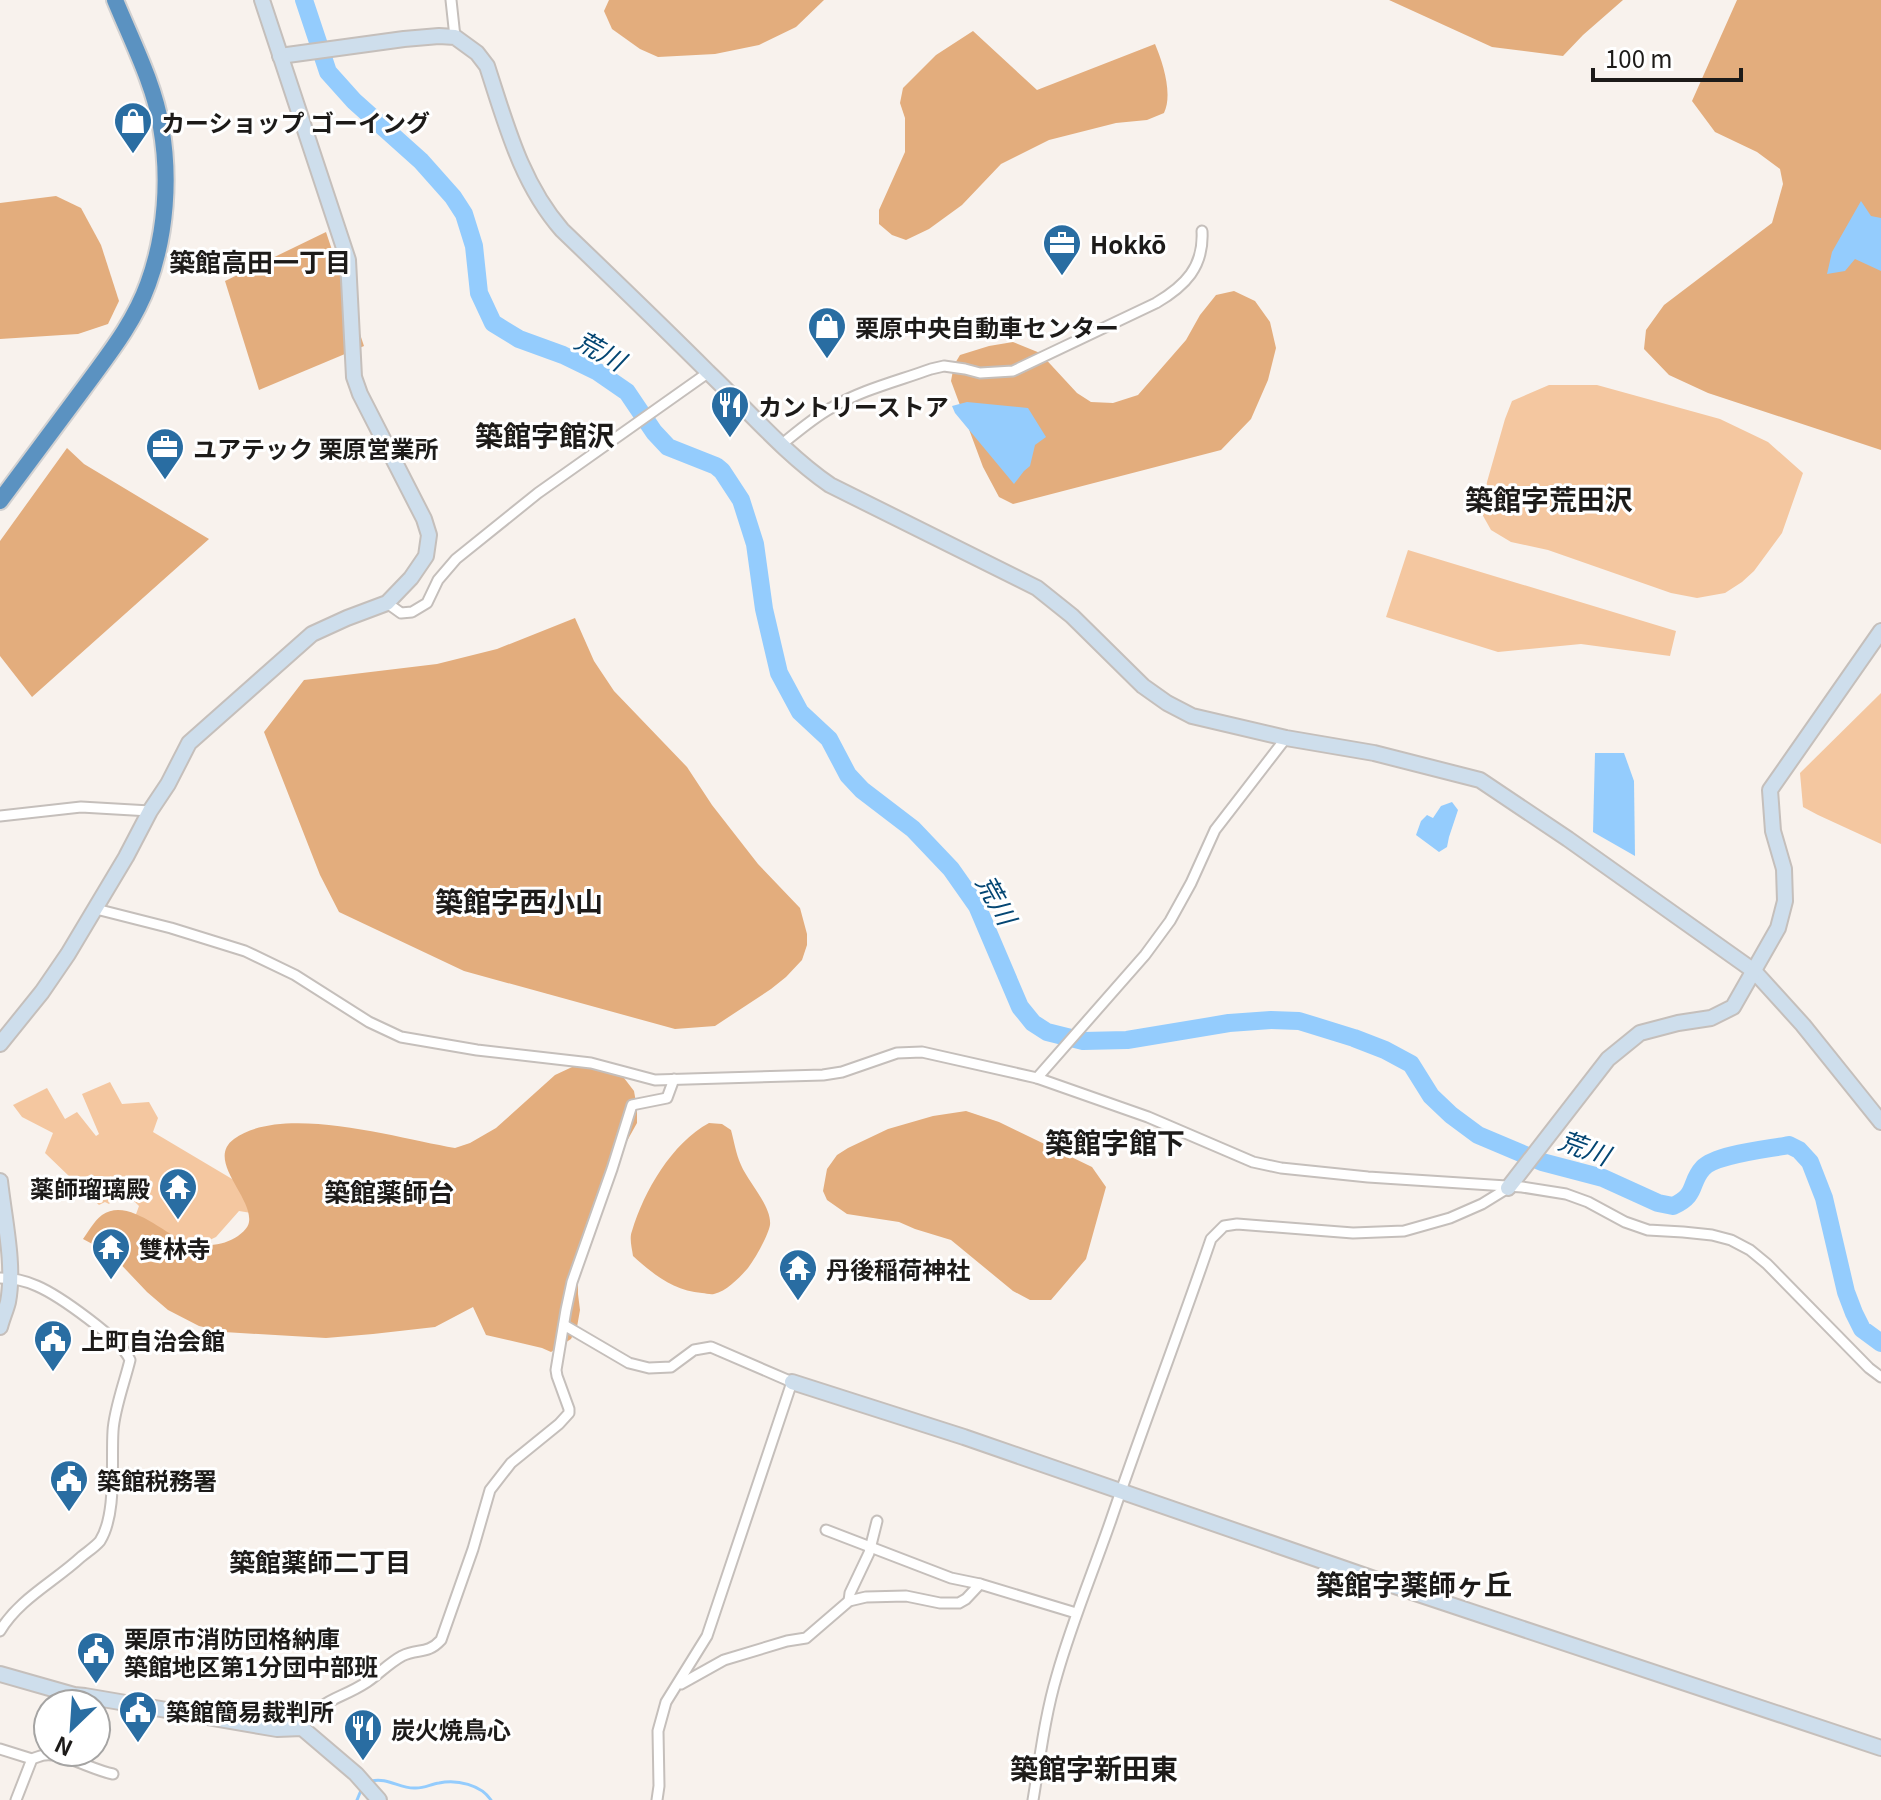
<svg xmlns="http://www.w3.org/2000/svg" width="1881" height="1800" viewBox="0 0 1881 1800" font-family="Georgia,'Noto Sans JP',serif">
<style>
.green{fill:#f4c7a0}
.forest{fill:#e3ad7d}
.water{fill:#94ccfd}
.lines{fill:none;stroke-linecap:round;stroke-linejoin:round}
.stream{stroke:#94ccfd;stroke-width:3}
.river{stroke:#94ccfd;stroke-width:18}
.street-casing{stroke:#c5bfbb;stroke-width:13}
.secondary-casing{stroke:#c5bfbb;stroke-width:18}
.highway-casing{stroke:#d2d1d1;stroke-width:20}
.street{stroke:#fff;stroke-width:9}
.secondary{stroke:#cedeec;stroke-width:14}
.highway{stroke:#5b92c1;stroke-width:16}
.labels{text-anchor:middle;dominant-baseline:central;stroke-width:6;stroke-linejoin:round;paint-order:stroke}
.poi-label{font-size:24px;font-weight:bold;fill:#1d1b19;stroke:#fff;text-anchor:start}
.neighbourhood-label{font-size:26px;font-weight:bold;fill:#1d1b19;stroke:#fff}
.water-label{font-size:26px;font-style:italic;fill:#044673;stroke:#fff}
.quarter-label{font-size:28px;font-weight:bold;fill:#1d1b19;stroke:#fff}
</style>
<rect width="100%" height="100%" fill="#f8f2ed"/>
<g class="green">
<polygon points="1549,385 1597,385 1720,419 1768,442 1803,473 1782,533 1754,571 1742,582 1725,593 1697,598 1671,593 1548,550 1511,542 1491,530 1482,514 1487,482 1505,419 1512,401"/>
<polygon points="1408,550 1676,631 1670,656 1581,644 1498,652 1386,617"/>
<polygon points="1881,693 1881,844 1818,815 1803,807 1800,773"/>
<polygon points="110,1082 122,1104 149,1102 158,1118 153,1132 254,1192 258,1214 239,1211 216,1237 195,1247 135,1217 139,1206 130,1197 135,1183 126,1175 114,1191 117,1195 109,1204 105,1202 99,1205 45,1153 53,1133 22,1117 13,1105 47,1088 65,1119 77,1112 96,1136 99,1134 82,1094"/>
</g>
<g class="forest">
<polygon points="609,0 824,0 796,27 759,45 715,54 658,57 640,49 612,29 604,11"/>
<polygon points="1389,0 1623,0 1583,35 1563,56 1492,47"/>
<polygon points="1737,0 1881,0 1881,450 1708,393 1669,375 1644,349 1646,330 1664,305 1772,223 1783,184 1780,169 1757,152 1715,132 1692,101"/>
<path d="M973,31L1037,90L1155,44C1163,63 1173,94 1164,113L1147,120L1116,123L1049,140L1001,164L962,205L929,229L906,240L892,235L879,224V210L905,152V118L900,103L903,88L936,55Z"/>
<polygon points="56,196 81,208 101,245 119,301 108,324 78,334 0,339 0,203"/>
<polygon points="326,232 364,346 259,390 225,281"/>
<polygon points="1234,291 1255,301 1270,322 1276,348 1268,380 1251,419 1221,450 1013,504 999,497 983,467 951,381 954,365 960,355 989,346 1013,342 1040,353 1077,393 1091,402 1113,403 1138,395 1186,340 1200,315 1216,295"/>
<polygon points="67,448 84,464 209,539 32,697 0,656 0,541"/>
<polygon points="575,618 594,661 614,691 687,767 712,805 758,864 800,908 807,934 807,945 802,960 786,977 771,989 715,1026 675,1029 464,971 339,912 320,875 264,732 304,680 437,664 497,649"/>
<path d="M585,1061H602L611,1065L621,1074L634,1091L637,1108V1123L597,1195L578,1248V1294L580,1310L577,1327L571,1339L551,1352L542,1348L486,1335L473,1307L435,1327L373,1334L326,1338L224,1332L199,1326L168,1310L147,1292L111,1254L83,1239C88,1232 94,1221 102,1215C128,1197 162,1233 185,1241C192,1243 203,1245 210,1245C219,1245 231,1241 238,1236C243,1232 248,1228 249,1222C253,1197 205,1160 234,1139C283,1103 399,1139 455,1148L470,1143L496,1128L555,1075Z"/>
<polygon points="966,1111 999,1122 1092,1167 1106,1187 1086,1259 1051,1300 1030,1300 1013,1291 951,1240 915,1229 899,1222 847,1214 827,1200 823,1191 827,1169 837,1155 848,1148 888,1129 933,1116"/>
<path d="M709,1123L722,1124L731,1130C734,1141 736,1154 741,1165C748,1182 772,1206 770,1225C768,1236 755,1259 748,1268C739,1278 727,1291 714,1294C710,1295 706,1293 702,1293C674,1291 653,1274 633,1256C632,1248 629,1238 632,1231C644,1191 672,1143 709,1123Z"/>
</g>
<g class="water">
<polygon points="1861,201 1871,216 1881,218 1881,271 1855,259 1845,271 1827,274 1832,252"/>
<polygon points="967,402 1028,408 1046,437 1035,445 1030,466 1024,471 1014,484 955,413 952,406"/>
<polygon points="1595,753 1624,753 1634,781 1635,856 1593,832"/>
<polygon points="1452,802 1458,810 1449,837 1447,847 1439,852 1416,835 1421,821 1427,815 1433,818 1441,806"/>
</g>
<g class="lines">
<g class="stream">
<path d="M371,1781C387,1777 399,1788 414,1788C423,1789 431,1784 439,1783C457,1779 481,1785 491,1800"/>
<polyline points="357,1800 362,1788"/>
</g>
<path class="river" d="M304,0L328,72L354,101L421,161L453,197L464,214L474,246L479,293L493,323L519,339L563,355L598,372L627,392L654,432L668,447L716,466L722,471L741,500L755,544L764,609L779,673L800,712L829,739L848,775L862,790L913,829L951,869L977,906L1020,1007L1033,1023L1047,1032L1083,1041L1127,1040L1229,1023L1271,1020L1299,1021L1354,1038L1385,1050L1411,1064L1431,1096L1451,1115L1478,1135L1542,1162L1603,1178L1658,1203L1673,1206C1698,1195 1689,1183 1703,1168C1716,1154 1770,1149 1789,1145L1799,1150L1810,1162L1824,1198L1846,1292L1854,1313L1862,1329L1881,1343"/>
<defs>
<g id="street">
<polyline points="451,0 455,37"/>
<path d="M781,445C797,432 813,418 831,408C861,390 898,381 931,369L944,366L965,369L980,373L1013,371L1156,303C1185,286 1204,267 1202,231"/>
<polyline points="387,603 401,613 412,612 427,603 438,580 456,559 538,493 709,372"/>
<polyline points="0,816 81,807 150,811"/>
<polyline points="96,909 171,928 245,951 295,975 369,1022 401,1037 477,1050 591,1063 655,1080 823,1075 842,1072 897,1053 922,1052 1037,1078 1148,1117 1253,1162 1281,1168 1368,1177 1522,1187 1566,1194 1588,1202 1625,1222 1648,1230 1683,1232 1712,1235 1731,1240 1750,1250 1767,1264 1869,1368 1881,1377"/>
<polyline points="1037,1078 1145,955 1170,921 1191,883 1215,830 1286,738"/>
<path d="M0,1278C12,1278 26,1281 37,1286C58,1295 121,1339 130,1360C125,1381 114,1410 113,1431C111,1462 117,1514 100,1541C95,1547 87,1552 81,1557C54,1582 19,1599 0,1631"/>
<polyline points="564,1325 629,1363 649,1368 671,1367 694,1350 711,1347 792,1382 707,1636 666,1702 658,1731 659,1786 657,1800"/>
<polyline points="826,1530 951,1578 980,1584 1076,1613"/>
<polyline points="849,1601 850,1593 869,1553 877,1521"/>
<polyline points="681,1684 724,1660 787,1641 806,1638 849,1601 866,1597 906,1596 940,1603 959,1603 966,1599 980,1584"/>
<path d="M302,1728C324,1696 338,1701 367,1682C379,1674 389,1663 402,1656C418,1648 427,1655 441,1640L473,1549L490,1490L511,1463L559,1424L569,1413V1409L557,1376L556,1370L566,1310L572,1282L612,1169L632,1105L667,1098L674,1079"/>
<polyline points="0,1749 32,1759"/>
<path d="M16,1800L32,1759C34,1758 43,1755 45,1755C65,1753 92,1770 113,1774"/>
<path d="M1033,1800C1040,1758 1045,1715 1057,1675C1072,1622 1093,1572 1111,1520C1143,1426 1179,1333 1211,1239L1224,1226L1237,1224L1353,1233L1404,1231L1450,1218L1482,1204L1508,1188"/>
</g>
<g id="secondary">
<path d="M280,56L404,39L439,36L455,37L477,53L487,66C506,124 521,183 562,230C611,277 660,324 708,372C748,410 784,453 830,485L1037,588L1072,616L1143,686L1167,703L1192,716L1286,738L1374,753L1480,780L1568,839L1754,971L1803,1025L1881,1122"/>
<polyline points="0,1044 42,992 68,954 126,857 150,811 168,784 189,743 312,634 347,618 387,603 411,578 426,556 429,535 424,519 360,394 354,377 348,260 262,0"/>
<path d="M0,1181C4,1218 15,1265 8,1302C6,1310 2,1319 0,1327"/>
<polyline points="1508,1188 1608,1059 1640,1033 1678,1023 1711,1018 1733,1007 1778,928 1785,901 1784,869 1773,831 1770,790 1881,631"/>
<polyline points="792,1382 964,1437 1412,1592 1881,1748"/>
<polyline points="0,1674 74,1695 85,1696 277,1729 302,1728 356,1774 379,1800"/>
</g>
<path id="highway" d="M0,501C28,463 56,426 84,388C108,355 134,323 148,284C166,235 170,177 161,127C155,86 131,39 115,0"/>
</defs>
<use href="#street" class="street-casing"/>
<use href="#secondary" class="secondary-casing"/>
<use href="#highway" class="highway-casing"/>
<use href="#street" class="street"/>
<use href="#secondary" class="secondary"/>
<use href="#highway" class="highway"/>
</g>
<defs>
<symbol id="shop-pin" viewBox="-11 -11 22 30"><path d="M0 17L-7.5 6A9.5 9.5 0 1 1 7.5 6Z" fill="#296da2" stroke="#fff"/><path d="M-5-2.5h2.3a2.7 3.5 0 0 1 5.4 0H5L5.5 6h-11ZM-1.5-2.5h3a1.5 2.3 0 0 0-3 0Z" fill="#fff"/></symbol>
<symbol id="office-pin" viewBox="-11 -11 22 30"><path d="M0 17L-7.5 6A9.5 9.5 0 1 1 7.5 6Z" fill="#296da2" stroke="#fff"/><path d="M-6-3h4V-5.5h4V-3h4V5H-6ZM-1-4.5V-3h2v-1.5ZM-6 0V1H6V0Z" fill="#fff"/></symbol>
<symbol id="restaurant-pin" viewBox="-11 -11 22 30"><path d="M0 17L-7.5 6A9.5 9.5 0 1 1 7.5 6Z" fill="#296da2" stroke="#fff"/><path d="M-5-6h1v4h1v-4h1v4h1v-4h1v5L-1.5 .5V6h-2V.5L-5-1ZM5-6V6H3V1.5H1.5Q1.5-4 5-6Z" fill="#fff"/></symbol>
<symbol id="temple-pin" viewBox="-11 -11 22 30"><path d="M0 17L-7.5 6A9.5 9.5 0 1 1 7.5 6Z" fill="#296da2" stroke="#fff"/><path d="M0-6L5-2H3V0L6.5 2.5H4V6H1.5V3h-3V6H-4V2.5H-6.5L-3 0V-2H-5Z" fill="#fff"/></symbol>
<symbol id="civic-pin" viewBox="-11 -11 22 30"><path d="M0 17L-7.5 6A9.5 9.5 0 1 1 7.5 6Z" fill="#296da2" stroke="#fff"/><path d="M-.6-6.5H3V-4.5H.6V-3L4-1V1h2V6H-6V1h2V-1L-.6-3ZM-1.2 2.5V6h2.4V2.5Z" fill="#fff"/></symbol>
</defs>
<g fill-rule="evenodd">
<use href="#shop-pin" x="111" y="99" width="44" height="60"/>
<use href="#office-pin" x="1040" y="221" width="44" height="60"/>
<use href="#shop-pin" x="805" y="304" width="44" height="60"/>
<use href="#restaurant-pin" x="708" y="383" width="44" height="60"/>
<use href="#office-pin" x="143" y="425" width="44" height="60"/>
<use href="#temple-pin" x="156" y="1165" width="44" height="60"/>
<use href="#temple-pin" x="89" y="1225" width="44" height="60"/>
<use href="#temple-pin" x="776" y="1246" width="44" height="60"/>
<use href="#civic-pin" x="31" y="1317" width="44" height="60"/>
<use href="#civic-pin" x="47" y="1457" width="44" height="60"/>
<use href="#civic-pin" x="74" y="1629" width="44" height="60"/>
<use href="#civic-pin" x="116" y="1688" width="44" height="60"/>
<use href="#restaurant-pin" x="341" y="1706" width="44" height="60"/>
</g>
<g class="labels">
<g class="poi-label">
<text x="161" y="121">カーショップ ゴーイング</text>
<text x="1090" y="243">Hokkō</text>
<text x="855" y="326">栗原中央自動車センター</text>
<text x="758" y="405">カントリーストア</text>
<text x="193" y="447">ユアテック 栗原営業所</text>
<text x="150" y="1187" text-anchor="end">薬師瑠璃殿</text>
<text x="139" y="1247">雙林寺</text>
<text x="826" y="1268">丹後稲荷神社</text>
<text x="81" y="1339">上町自治会館</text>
<text x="97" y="1479">築館税務署</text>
<text x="124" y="1637">栗原市消防団格納庫<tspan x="124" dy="28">築館地区第1分団中部班</tspan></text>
<text x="166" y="1710">築館簡易裁判所</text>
<text x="391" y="1728">炭火焼鳥心</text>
</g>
<g class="neighbourhood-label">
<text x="260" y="260">築館高田一丁目</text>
<text x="389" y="1190">築館薬師台</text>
<text x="320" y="1560">築館薬師二丁目</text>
</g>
<g class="water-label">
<text transform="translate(601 349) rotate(29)">荒川</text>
<text transform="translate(998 899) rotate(61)">荒川</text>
<text transform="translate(1585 1146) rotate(20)">荒川</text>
</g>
<g class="quarter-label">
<text x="545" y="434">築館字館沢</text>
<text x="1549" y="498">築館字荒田沢</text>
<text x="519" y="900">築館字西小山</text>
<text x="1115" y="1141">築館字館下</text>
<text x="1414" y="1583">築館字薬師ヶ丘</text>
<text x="1094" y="1767">築館字新田東</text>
</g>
</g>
<g transform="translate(72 1728) rotate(205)"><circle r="38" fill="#ffffff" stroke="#a5a4a3" stroke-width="2"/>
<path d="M0-6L14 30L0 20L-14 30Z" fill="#296da2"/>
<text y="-12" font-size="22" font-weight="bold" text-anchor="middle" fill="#1d1b19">N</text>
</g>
<path d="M1593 68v12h148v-12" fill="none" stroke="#1d1b19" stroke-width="4"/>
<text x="1605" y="68" font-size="24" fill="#1d1b19" stroke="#ffffff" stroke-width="6" paint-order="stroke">100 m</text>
</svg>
